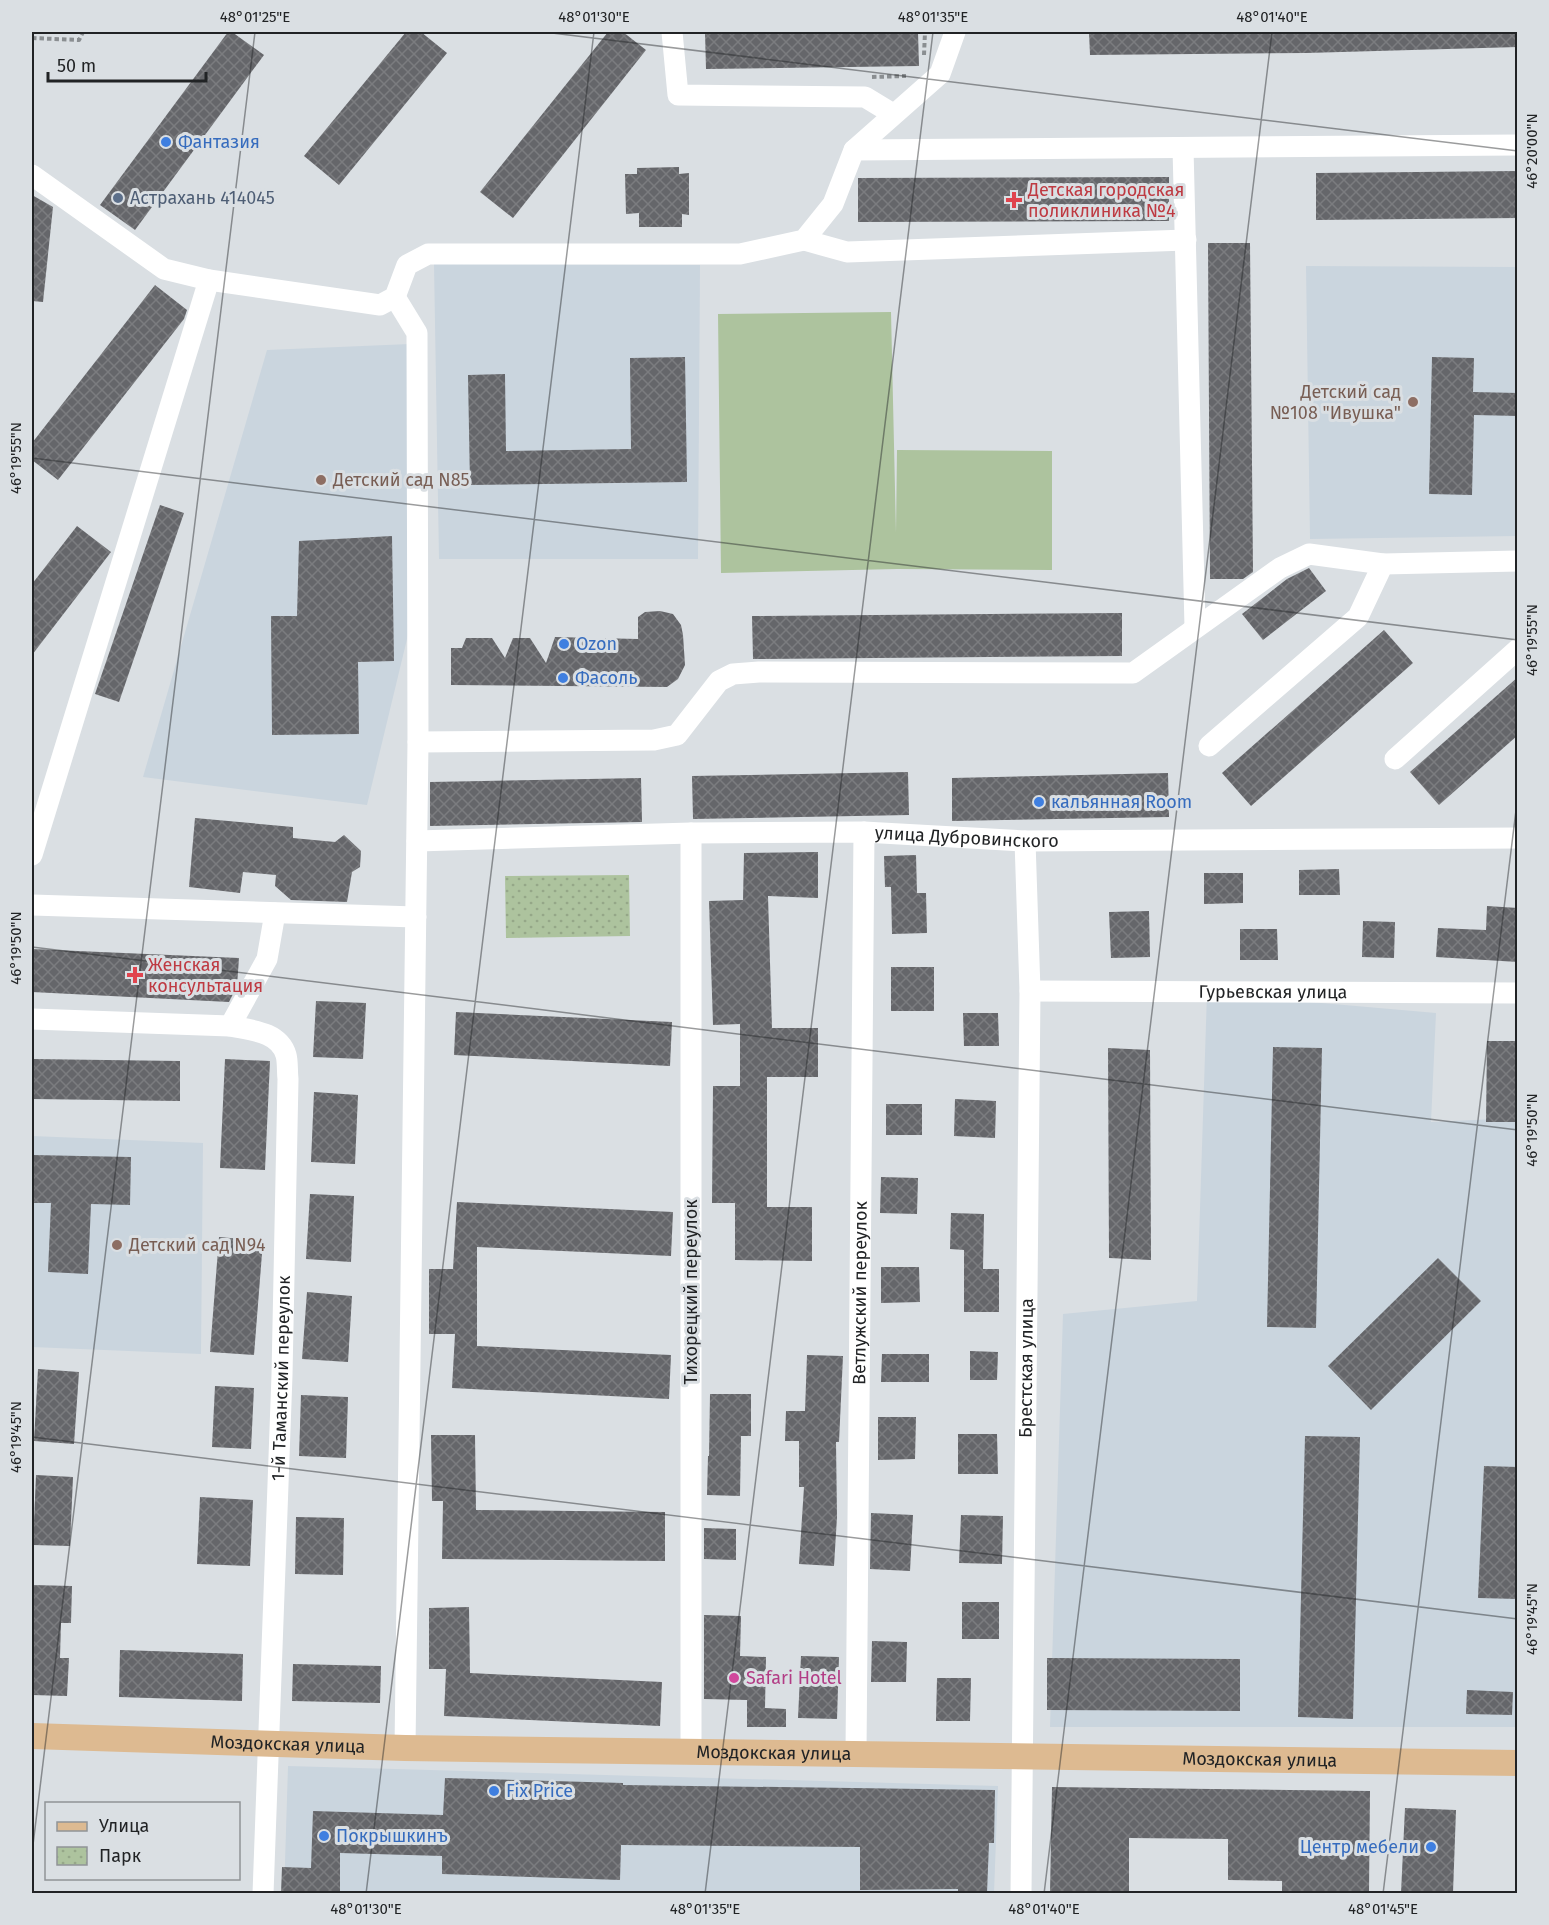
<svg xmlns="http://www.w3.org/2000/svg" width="1549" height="1925" viewBox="0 0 1549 1925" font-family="'Fira Sans',sans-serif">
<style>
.built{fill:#cad5de}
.park{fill:url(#park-dots)}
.pitch{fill:#adc39e}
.building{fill:url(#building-cross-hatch)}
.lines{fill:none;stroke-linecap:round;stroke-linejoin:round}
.path{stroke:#8a8e91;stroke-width:4;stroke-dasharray:4.5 3;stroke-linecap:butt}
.minor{stroke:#fff;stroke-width:21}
.major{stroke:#ddba91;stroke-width:26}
.ticks{fill:none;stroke:#212325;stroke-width:1.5;stroke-opacity:0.45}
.shop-dot{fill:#3f7fe0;stroke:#dadfe3;stroke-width:2}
.service-dot{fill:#5c6f8a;stroke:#dadfe3;stroke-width:2}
.health-dot{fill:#e0444e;stroke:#dadfe3;stroke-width:2}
.education-dot{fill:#8d6e63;stroke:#dadfe3;stroke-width:2}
.hotel-dot{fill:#d1479c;stroke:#dadfe3;stroke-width:2}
.labels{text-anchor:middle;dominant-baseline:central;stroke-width:6;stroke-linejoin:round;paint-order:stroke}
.shop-label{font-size:18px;fill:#366cbe;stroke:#dadfe3;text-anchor:start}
.health-label{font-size:18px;fill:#be3a42;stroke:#dadfe3;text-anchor:start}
.service-label{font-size:18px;fill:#4e5e75;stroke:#dadfe3;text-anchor:start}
.education-label{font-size:18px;fill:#785e54;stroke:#dadfe3;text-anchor:start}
.street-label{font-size:18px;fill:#212325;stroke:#dadfe3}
.hotel-label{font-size:18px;fill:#b23c85;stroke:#dadfe3;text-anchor:start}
.neatline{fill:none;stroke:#212325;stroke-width:2}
.ticks-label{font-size:15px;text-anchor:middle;fill:#212325}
</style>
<defs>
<pattern id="park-dots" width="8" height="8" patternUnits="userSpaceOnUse" patternTransform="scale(1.5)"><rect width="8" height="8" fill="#adc39e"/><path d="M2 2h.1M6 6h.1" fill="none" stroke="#95a788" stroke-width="1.8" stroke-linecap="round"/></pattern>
<pattern id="building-cross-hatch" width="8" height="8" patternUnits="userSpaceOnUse" patternTransform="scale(1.5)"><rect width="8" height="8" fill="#65666a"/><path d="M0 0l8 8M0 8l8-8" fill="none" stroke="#7b7c7f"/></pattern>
</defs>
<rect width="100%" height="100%" fill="#dadfe3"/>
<g class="built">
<polygon points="434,264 700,265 698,559 439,559"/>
<polygon points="1306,266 1517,267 1517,536 1310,539"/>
<polygon points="410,344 414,610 367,805 143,777 267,350"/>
<polygon points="1207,993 1436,1013 1431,1122 1517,1118 1517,1727 1050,1727 1063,1314 1197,1301"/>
<polygon points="32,1136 203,1143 201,1354 32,1347"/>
<polygon points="288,1766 998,1786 994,1893 284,1894"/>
</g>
<polygon class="park" points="629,875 630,936 506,938 505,876"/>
<polygon class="pitch" points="891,312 896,533 897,450 1052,451 1052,570 897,569 721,573 718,314"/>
<g class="building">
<polygon points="228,32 232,32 264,55 135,230 100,205"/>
<polygon points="406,32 421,32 447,53 339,185 304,156"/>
<polygon points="608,32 623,32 646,50 513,218 480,192"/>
<polygon points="705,32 918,32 919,66 706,69"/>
<polygon points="1089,32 1518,32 1518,47 1306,53 1090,55"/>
<polygon points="679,167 679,174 689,173 689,215 682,214 682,227 639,227 639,213 626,214 625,174 637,174 637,168"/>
<polygon points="1518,171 1518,218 1316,220 1316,173"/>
<polygon points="1169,177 1169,221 858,222 858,178"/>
<polygon points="32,195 53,207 43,302 32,301"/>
<polygon points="1208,243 1250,243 1253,572 1243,579 1210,579"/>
<polygon points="155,285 187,310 184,319 58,480 32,460 32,443"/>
<polygon points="685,357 687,482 470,485 468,375 505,374 506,451 631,449 630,358"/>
<polygon points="1432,357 1474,358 1473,392 1518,393 1518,416 1474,415 1472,495 1429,494"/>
<polygon points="160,505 184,513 119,702 95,694"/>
<polygon points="77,526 111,552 32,655 32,584"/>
<polygon points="392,536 394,661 358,662 359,734 272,735 271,616 297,616 299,541"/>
<polygon points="1309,568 1326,591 1263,640 1242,614 1287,579"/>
<polygon points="660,611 673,614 681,625 683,635 685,665 678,679 667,687 451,685 451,648 462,648 466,638 492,638 505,658 513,638 530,638 546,663 555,637 638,639 638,617 645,612"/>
<polygon points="1122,613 1122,656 753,659 752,616"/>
<polygon points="1384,630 1413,663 1251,806 1222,773"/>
<polygon points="1518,677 1518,735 1439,805 1410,772"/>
<polygon points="908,772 909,815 693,819 692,776"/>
<polygon points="1168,773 1169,817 952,821 952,778"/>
<polygon points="641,778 642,822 430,826 430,782"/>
<polygon points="195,818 293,827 293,838 335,842 344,835 361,851 360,867 352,872 347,902 291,900 275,886 276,875 243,872 240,893 189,887"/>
<polygon points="818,852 818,898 768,896 772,1028 818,1028 818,1077 767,1077 767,1207 812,1207 812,1261 735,1260 735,1203 712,1203 713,1086 740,1086 740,1024 713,1025 709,901 743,900 744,853"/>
<polygon points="916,855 917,893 926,893 927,933 892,934 891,887 885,887 884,856"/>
<polygon points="1339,869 1340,895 1299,895 1299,870"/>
<polygon points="1204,873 1243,873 1243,903 1204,904"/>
<polygon points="1487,906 1518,908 1518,962 1436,957 1438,928 1486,930"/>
<polygon points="1149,911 1150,957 1111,958 1109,912"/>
<polygon points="1363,921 1395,922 1394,958 1362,957"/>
<polygon points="1240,929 1277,929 1278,960 1240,960"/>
<polygon points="32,949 239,958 237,986 229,1002 32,992"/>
<rect x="891" y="967" width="43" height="44"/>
<polygon points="316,1001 366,1003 363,1059 313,1057"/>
<polygon points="456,1012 672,1022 670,1066 454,1055"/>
<polygon points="963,1013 998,1013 999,1046 964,1046"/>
<polygon points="1487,1041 1518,1041 1518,1122 1486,1122"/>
<polygon points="1273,1047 1322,1048 1316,1328 1267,1327"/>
<polygon points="1108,1048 1150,1050 1151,1260 1109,1258"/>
<polygon points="32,1059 180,1061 180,1101 32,1099"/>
<polygon points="225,1059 270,1061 265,1170 220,1168"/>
<polygon points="314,1092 358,1095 355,1164 311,1162"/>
<polygon points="955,1099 996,1101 995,1138 954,1136"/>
<rect x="886" y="1104" width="36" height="31"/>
<polygon points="32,1155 131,1157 130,1205 91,1204 88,1274 48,1272 51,1203 32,1203"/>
<polygon points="881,1177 918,1178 917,1214 880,1213"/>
<polygon points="310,1194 354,1196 351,1262 306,1259"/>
<polygon points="457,1202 673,1212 671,1256 477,1247 477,1346 671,1355 669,1399 452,1388 455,1334 429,1334 429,1269 453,1269"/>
<polygon points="951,1213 984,1214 983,1269 999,1269 999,1312 964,1312 964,1250 950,1249"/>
<polygon points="219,1237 263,1241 254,1355 210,1352"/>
<polygon points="1438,1258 1481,1301 1371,1410 1328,1366"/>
<polygon points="881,1267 919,1267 920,1302 881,1303"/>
<polygon points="307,1292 352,1296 348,1362 302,1359"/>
<polygon points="970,1351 998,1352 997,1380 970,1380"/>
<polygon points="882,1354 929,1354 929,1382 881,1382"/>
<polygon points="807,1355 843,1356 839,1442 836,1442 837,1517 834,1566 799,1564 804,1487 799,1487 799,1441 785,1441 786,1411 805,1411"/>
<polygon points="38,1369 79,1372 74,1444 34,1441"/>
<polygon points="215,1386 254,1388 251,1449 212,1447"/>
<polygon points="710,1394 751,1394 751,1436 741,1436 740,1496 707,1495 708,1456 709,1456"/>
<polygon points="301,1395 348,1397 346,1458 299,1456"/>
<polygon points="878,1417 916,1417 915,1459 878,1460"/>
<polygon points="958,1434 997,1434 998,1474 958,1474"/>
<polygon points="431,1435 475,1435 476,1510 665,1512 665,1561 442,1559 443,1501 432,1501"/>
<polygon points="1305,1436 1360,1437 1353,1719 1298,1717"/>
<polygon points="1484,1466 1518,1467 1518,1599 1478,1598"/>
<polygon points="36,1475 73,1477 70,1546 33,1545"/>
<polygon points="200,1497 253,1500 250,1566 197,1564"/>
<polygon points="871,1513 913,1515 910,1571 870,1569"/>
<polygon points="961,1515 1003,1516 1002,1564 959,1563"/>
<polygon points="296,1517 344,1518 343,1575 295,1574"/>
<polygon points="704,1528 736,1529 736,1560 704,1559"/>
<polygon points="32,1585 72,1586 71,1623 61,1623 60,1658 69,1658 67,1696 32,1695"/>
<rect x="962" y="1602" width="37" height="37"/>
<polygon points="469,1607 470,1673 662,1682 660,1726 444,1716 446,1669 429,1669 429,1608"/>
<polygon points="704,1615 741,1616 740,1656 766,1657 765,1708 786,1709 786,1727 747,1727 747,1700 704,1699"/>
<polygon points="872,1641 907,1642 906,1682 871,1682"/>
<polygon points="120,1650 243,1654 242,1701 119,1697"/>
<polygon points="801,1656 839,1657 837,1719 798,1718"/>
<polygon points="1047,1658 1240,1659 1240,1711 1047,1710"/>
<polygon points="293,1664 381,1666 380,1703 292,1701"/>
<polygon points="937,1678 971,1678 970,1721 936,1721"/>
<polygon points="1467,1690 1513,1692 1512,1715 1466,1714"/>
<polygon points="445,1778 623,1783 623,1785 995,1790 994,1843 989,1843 987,1893 958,1893 958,1889 860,1890 860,1847 621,1845 620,1880 442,1874 442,1856 340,1853 340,1893 281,1893 282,1867 311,1868 313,1811 443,1815"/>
<polygon points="1052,1787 1370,1791 1369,1893 1282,1893 1282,1881 1228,1880 1228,1839 1129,1838 1129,1893 1050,1893"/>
<polygon points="1405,1808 1456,1810 1453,1893 1401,1893"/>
</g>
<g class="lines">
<g class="path">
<polyline points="32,38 79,40 83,32"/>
<polyline points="924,55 925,32"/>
<polyline points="872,77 906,76"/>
</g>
<g class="minor">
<polyline points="672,32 678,95 865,97 893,114"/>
<polyline points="1183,148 1195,627"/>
<polyline points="854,150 1518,145"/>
<polyline points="32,175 164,269 209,280 380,305 395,297 407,265 428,254 740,254 804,240 833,204 854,150 940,74 955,32"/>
<polyline points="804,240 847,252 1186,240"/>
<polyline points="395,297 417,333 418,742 405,1748"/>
<polyline points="418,742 654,740 677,735 719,681 733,674 759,672 1133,673 1280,568 1309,554 1383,564 1518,561"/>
<polyline points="1209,746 1358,617 1383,564"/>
<polyline points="1395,759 1518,649"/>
<polyline points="691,833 691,1751"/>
<path id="s1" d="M417,841L691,833L864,832L1025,841L1518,838"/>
<polyline points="32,855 209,280"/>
<polyline points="32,905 416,917"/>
<path id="s2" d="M1030,991L1518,993"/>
<polyline points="32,1019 230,1026"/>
<path id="s3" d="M856,1753L864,832"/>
<path id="s4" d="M263,1894L282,1375L288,1079C287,1071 288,1062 286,1055C279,1031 249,1030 230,1026L267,959L275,913"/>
<path id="s5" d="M1021,1894L1030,991L1025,841"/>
</g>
<path class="major" id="s6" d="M32,1736L405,1748L1518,1763"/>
</g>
<path class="ticks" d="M544,32L1518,151M32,458L1518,640M32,947L1518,1130M32,1437L1518,1619M32,1853L255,32M366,1894L594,32M705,1894L933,32M1044,1894L1272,32M1383,1894L1518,794"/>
<g class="shop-dot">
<circle cx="166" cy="142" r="6"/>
<circle cx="564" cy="644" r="6"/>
<circle cx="563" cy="678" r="6"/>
<circle cx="1039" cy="802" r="6"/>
<circle cx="494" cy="1791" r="6"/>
<circle cx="324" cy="1836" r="6"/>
<circle cx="1431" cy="1847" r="6"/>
</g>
<circle class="service-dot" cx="118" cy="198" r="6"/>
<g class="health-dot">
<path d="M1011 191h6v6h6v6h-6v6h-6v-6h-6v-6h6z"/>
<path d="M132 966h6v6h6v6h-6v6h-6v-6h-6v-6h6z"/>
</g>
<g class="education-dot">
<circle cx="1413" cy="402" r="6"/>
<circle cx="321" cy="480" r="6"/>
<circle cx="117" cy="1245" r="6"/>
</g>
<circle class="hotel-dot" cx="734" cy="1678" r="6"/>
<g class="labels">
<g class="shop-label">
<text x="178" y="142">Фантазия</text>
<text x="576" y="644">Ozon</text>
<text x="575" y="678">Фасоль</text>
<text x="1051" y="802">кальянная Room</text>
<text x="506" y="1791">Fix Price</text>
<text x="336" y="1836">Покрышкинъ</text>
<text x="1419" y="1847" text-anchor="end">Центр мебели</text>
</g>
<g class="health-label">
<text x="1028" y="190">Детская городская<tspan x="1028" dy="21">поликлиника №4</tspan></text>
<text x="148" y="965">Женская<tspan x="148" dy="21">консультация</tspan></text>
</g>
<g class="service-label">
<text x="130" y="198">Астрахань 414045</text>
</g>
<g class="education-label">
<text x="1401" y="392" text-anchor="end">Детский сад<tspan x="1401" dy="21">№108 "Ивушка"</tspan></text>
<text x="333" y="480">Детский сад N85</text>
<text x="129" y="1245">Детский сад N94</text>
</g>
<g class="street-label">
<text stroke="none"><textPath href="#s1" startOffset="550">улица Дубровинского</textPath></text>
<text stroke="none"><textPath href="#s2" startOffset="243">Гурьевская улица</textPath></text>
<text transform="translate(691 1292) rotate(-90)">Тихорецкий переулок</text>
<text stroke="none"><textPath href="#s3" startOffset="460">Ветлужский переулок</textPath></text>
<text stroke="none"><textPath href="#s5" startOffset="526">Брестская улица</textPath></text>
<text stroke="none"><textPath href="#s4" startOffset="516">1-й Таманский переулок</textPath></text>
<text stroke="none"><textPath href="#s6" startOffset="256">Моздокская улица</textPath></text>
<text stroke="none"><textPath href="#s6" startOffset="742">Моздокская улица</textPath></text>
<text stroke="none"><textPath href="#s6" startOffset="1228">Моздокская улица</textPath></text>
</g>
<g class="hotel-label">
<text x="746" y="1678">Safari Hotel</text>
</g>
</g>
<rect width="1549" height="1925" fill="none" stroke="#dadfe3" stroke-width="66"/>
<rect x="45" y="1802" width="195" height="78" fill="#dadfe3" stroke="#909497" stroke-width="1.5"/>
<rect x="57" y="1822" width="30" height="9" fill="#ddba91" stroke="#909497" stroke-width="1.5"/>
<text x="99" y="1832" font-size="18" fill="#212325">Улица</text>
<rect x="57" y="1847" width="30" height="18" fill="url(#park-dots)" stroke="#909497" stroke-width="1.5"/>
<text x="99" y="1862" font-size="18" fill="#212325">Парк</text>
<path d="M48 72v9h158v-9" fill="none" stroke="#212325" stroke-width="3"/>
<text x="57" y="72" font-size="18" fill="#212325" stroke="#dadfe3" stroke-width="4.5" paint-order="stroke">50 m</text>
<rect x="33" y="33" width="1483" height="1859" class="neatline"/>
<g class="ticks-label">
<text x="255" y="22">48°01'25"E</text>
<text x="594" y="22">48°01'30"E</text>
<text x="933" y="22">48°01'35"E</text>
<text x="1272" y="22">48°01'40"E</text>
<text transform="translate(1532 151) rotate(-90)" y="5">46°20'00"N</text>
<text transform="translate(16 458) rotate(-90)" y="5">46°19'55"N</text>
<text transform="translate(1532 640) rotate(-90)" y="5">46°19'55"N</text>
<text transform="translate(16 948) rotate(-90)" y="5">46°19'50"N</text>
<text transform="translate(1532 1130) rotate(-90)" y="5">46°19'50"N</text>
<text transform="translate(16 1437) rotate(-90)" y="5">46°19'45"N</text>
<text transform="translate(1532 1619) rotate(-90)" y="5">46°19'45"N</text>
<text x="366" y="1914">48°01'30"E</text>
<text x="705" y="1914">48°01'35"E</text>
<text x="1044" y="1914">48°01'40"E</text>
<text x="1383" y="1914">48°01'45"E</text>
</g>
</svg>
